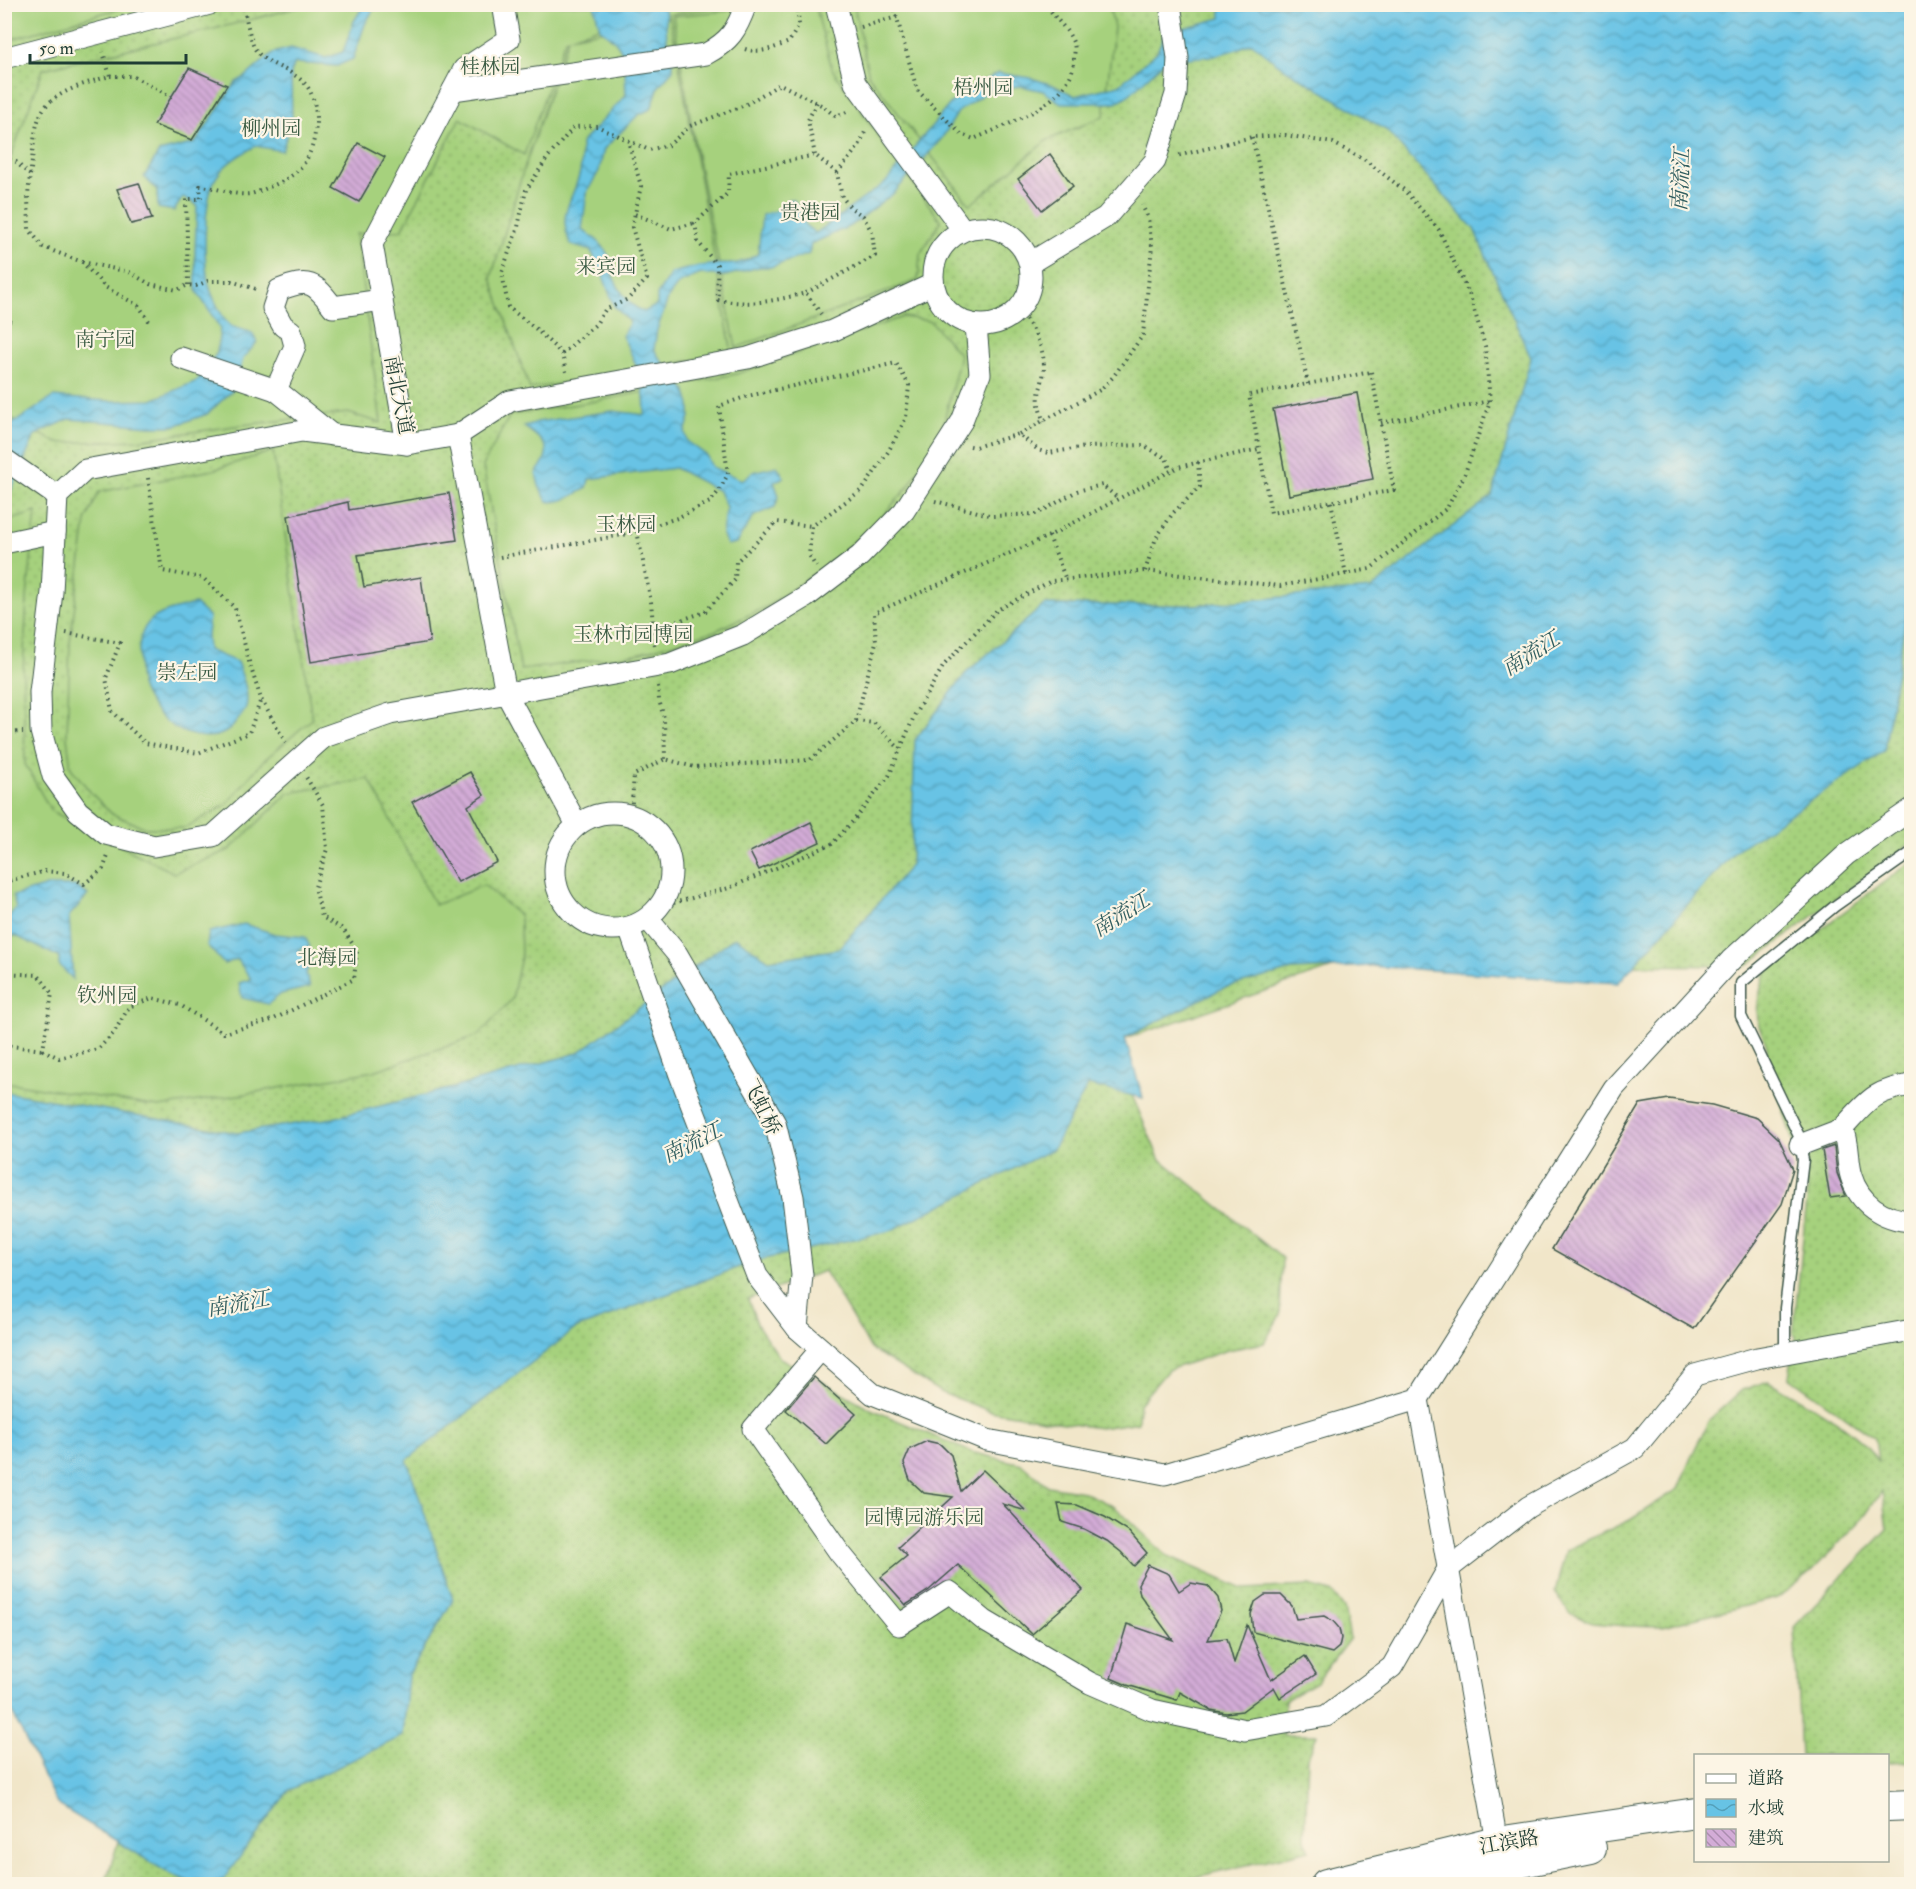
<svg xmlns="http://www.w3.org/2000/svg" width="1916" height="1889" viewBox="0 0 1916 1889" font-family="'IM FELL Double Pica','Noto Serif SC',serif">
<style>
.grass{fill:url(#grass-dots);stroke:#628758;stroke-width:1.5}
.garden{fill:#a6d17d;stroke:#628758;stroke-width:1.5}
.water{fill:url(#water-waves);stroke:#43808c;stroke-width:1.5}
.building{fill:url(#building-back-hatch)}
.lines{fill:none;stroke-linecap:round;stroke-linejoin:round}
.lane-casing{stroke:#3e564a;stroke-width:13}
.street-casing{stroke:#3e564a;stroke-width:23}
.secondary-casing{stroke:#3e564a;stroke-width:32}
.path{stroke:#3e564a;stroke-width:4;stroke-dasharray:1.5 4.5;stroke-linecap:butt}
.lane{stroke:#fff;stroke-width:10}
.street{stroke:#fff;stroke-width:21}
.secondary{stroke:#fff;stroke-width:30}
.labels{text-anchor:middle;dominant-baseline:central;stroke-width:4.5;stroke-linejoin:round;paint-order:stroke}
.park-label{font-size:20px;fill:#3a5b43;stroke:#fcf5e5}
.street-label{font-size:20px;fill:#1f3d34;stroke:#fcf5e5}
.water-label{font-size:21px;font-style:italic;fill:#315e60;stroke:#fcf5e5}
</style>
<defs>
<pattern id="grass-dots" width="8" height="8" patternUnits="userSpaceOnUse" patternTransform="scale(1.5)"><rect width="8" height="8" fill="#a6d17d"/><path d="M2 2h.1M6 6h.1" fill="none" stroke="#8eb46d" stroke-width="1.8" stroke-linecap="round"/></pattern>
<pattern id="water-waves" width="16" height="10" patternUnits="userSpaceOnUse" patternTransform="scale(1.5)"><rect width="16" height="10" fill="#67c3e5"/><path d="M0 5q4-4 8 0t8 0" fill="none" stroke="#54a0ba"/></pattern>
<pattern id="building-back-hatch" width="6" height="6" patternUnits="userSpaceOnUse" patternTransform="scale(1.5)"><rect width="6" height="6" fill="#d3acd7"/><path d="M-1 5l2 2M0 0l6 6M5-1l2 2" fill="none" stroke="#ab8daf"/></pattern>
</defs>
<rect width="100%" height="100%" fill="#fcf5e5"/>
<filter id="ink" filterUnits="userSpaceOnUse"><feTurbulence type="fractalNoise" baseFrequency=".0167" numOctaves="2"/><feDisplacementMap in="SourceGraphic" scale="12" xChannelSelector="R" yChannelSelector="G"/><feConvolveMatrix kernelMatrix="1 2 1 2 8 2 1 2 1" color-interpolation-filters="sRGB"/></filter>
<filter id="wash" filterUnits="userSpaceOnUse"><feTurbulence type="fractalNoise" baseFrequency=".008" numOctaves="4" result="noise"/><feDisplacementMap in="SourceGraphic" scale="24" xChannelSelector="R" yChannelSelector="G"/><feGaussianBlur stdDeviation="1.35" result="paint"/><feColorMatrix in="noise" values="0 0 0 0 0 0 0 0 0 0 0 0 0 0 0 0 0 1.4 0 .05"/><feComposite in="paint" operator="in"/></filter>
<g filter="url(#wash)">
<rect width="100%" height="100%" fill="#f1e6c9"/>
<g class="grass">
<polygon points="4,5 1911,5 1911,843 1746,966 1590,965 1379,952 1110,1044 1159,1158 1282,1258 1280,1315 1264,1343 1228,1350 1168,1370 1139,1404 1138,1422 1100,1428 1050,1421 990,1411 942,1393 871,1349 824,1271 748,1299 758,1326 780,1358 871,1409 971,1452 1022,1464 1048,1486 1084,1492 1115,1507 1166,1555 1243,1589 1309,1586 1332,1592 1344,1608 1350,1638 1317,1682 1285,1700 1283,1735 1317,1735 1308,1757 1305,1840 1310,1850 1166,1884 105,1884 162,1701 5,1417"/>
<path d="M1911,862V1762L1888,1763V1756L1801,1755L1794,1627L1887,1529L1882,1491L1864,1517L1812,1571L1777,1598L1662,1627L1626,1626L1592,1623L1569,1613L1555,1592L1566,1550L1630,1520L1678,1489L1692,1455L1709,1420L1742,1390L1768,1381C1802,1401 1860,1429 1878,1462L1875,1438L1789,1377L1796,1335H1793L1808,1190L1767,1057C1768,1042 1763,1039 1759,1026C1754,1008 1761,987 1766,970Z"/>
</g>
<g class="garden">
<polygon points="5,4 131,4 131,5 5,41"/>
<polygon points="308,5 731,5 611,23 570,37 670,17 732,353 530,389 491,278 522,175 568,38 565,39 524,155 460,118 402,230 356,234 381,423 348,413 242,425 137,440 57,443 5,415 4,176 43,69 210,30"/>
<polygon points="748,5 815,5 832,69 884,144 941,221 920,254 918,280 736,348 695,145 673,16 725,11"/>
<polygon points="854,5 1109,5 1114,27 1104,116 1046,141 970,205 869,76"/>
<polygon points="903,317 930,321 960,355 941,434 908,487 879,520 821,569 766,607 715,631 637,654 521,670 483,466 510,415 591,402 736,374"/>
<polygon points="273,451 312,719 262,762 226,805 185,828 146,828 112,814 92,794 71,768 67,737 70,642 86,521 99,492 213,470"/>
<polygon points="36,512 27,598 23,672 25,764 51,811 174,873 229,850 289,793 369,779 435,905 484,885 520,916 521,957 512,999 479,1035 374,1071 245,1094 159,1107 5,1082 5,522"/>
</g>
<g class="water">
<path d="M364,5H376L365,24L353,59L337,66L295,63L291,72L292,119L282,151L256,146C242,154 226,162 217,176C203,196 203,262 209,285C211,294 223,320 230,325C236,329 246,330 252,333L257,342L243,359L234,389L207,414L174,426H150L69,419L35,435L5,505V429L53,397L110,401L152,400L197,381L217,353L220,328L196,290L195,252L197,205L183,197L174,211L158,208L157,190L144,177L159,152L195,143L236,82L245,77L273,53L291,48L326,58L343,52L354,21Z"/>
<path d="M594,5H665L667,41L673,53V70L659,86L651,109L638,115L604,149L599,171L587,192L582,230C591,235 602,243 607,253C611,259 610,269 613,276C619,291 630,306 644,312L657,305V295L671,273C683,270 696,266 708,265C732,263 736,267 758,254L762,215L784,208L789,199L795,201L806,226L816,233L886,182L949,105L964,92L998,73L1031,78L1053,85L1075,96L1119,85L1157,52L1165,33L1221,18L1220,5H1911L1912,579L1884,751L1735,851L1618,983L1370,966L1292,970L1223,988L1125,1038L1143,1098L1088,1085L1053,1149L890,1231L755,1261L575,1329L407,1460L453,1600L408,1676L403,1736L289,1790L220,1884H194L165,1871L57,1804L9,1706L5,1707V1092L237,1133L333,1118L456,1087L578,1053L735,937L769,960L839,949L911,865L915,740L966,673L1044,605H1194L1371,589L1492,496L1531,358L1474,229L1386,130L1279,65L1252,43C1220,57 1201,58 1167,59L1130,94L1116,103H1061L1043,91L1021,86L991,89L958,112L942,138L894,193L852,225L811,244L809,254L771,267H759L725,276L701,274L679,283L669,296L657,330L654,349L660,359L685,389L690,405V417L685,432L687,441L706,455L712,467L742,480L753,472L777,466L784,477L774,482L779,496L775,507L754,516L736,543L727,545L722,533L726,507L719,491L675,468L589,479L587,488C575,494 561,505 547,501L539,486L536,473C555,450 546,442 524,427L537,422L613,411L645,415C645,384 637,363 622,336L630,322L614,306L602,273L591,251L571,245C556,213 573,202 580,172C582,162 581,152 581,143L626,95C624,63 630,48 600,29Z"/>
<path d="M195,604L209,617L207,635L208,650L237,662C242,676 250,693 246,707C245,712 239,718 236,722C221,745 186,738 167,722C156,714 145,698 141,685C138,677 139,666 139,657C138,615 160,613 195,604Z"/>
<polygon points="47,886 75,886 88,895 69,916 73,979 59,965 59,957 14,935 5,941 5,921 16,908 13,896"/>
<polygon points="244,924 275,934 305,937 310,947 298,949 312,960 306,973 310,987 281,994 268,1004 242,998 239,983 251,979 237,959 224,964 207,945 209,932"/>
</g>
<g id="blocks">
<g class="building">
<polygon points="189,68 227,85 192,140 154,125"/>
<polygon points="358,143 385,157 359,202 333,188"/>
<polygon points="1050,154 1073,186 1042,210 1018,179"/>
<polygon points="139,183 152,219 131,224 117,189"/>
<polygon points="1357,393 1373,479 1289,495 1273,409"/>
<polygon points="449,493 457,540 358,555 364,587 421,577 430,642 311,662 288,516 348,502 349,510"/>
<polygon points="470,772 484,795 468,806 497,862 458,882 412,802"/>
<polygon points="811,822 820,842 759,870 750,852"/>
<polygon points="1669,1099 1712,1105 1757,1118 1779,1139 1793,1169 1782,1204 1694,1329 1552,1249 1640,1104"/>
<polygon points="1834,1146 1837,1173 1846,1196 1830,1198 1822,1150"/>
<polygon points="814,1377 856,1414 826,1444 786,1410"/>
<polygon points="927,1441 940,1444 951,1455 961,1491 983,1470 1026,1511 1003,1504 1083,1590 1032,1634 958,1565 928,1591 906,1605 881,1577 907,1556 898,1547 953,1497 924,1493 910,1480 904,1463 910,1449"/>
<polygon points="1058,1504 1077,1505 1105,1517 1129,1532 1147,1553 1134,1566 1121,1552 1107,1541 1084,1529 1062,1522"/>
<polygon points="1148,1565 1169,1574 1179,1591 1191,1583 1208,1586 1218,1598 1221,1611 1208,1640 1227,1638 1234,1663 1247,1625 1271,1680 1305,1656 1316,1674 1280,1698 1274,1687 1242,1711 1226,1713 1211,1710 1180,1692 1177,1700 1127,1685 1111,1678 1127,1624 1173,1640 1140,1595 1138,1584"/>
<polygon points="1265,1595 1281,1595 1292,1606 1296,1619 1324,1616 1333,1621 1339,1628 1341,1638 1339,1647 1332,1653 1253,1632 1251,1614 1255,1602"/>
</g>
</g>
</g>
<g filter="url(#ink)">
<use href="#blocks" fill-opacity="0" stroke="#3e564a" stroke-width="1.5"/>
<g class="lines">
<defs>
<polyline id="lane" points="1785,1353 1785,1308 1803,1160 1799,1136 1741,1016 1741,983 1835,906 1912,852"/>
<g id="street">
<polyline points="503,4 509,39 464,69 372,244 407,444 458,435 506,693 577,825"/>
<polyline points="836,4 855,83 963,230"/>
<polyline points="4,58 210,4"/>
<path d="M453,90L706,54C730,41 737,30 746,4"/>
<circle cx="982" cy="276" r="49"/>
<polyline points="1030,263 1106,217 1155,161 1176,94 1178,58 1170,4"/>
<path d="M181,358L276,390L295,346L291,331L283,326L273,308L279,290C309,278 314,282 333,307L382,300"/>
<polyline points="276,390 332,435"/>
<polyline points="458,435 510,401 748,358 832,331 933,284"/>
<polyline points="407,444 302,431 85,470 57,496 52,592 40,692 41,731 53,776 78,811 106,834 154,846 213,836 324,737 390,714 670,664 743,635 806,597 860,556 904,511 962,421 980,374 976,325"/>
<polyline points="4,459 57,496"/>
<polyline points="4,543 55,532"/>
<circle cx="613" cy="871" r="58"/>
<polyline points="648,919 677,954 775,1123 793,1197 802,1275 797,1328"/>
<polyline points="629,928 680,1075 757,1276 797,1328 873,1394 987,1440 1165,1474 1418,1399 1614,1088 1731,960 1847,854 1912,809"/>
<path d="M1842,1129C1867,1102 1873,1090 1912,1085"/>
<path d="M1800,1145L1842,1129C1849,1143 1846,1160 1851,1176C1859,1203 1883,1220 1912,1221"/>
<polyline points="821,1349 753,1429 839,1552 899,1625 950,1592 985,1621 1090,1683 1152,1710 1245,1730 1326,1716 1392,1667 1448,1569 1528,1507 1635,1448 1695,1375 1757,1358 1912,1330"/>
<polyline points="1418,1399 1497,1842"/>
</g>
<g id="secondary">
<polyline points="1888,1806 1912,1805"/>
<polyline points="1326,1884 1497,1842 1696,1813"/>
<polyline points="1415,1884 1591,1848"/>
</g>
</defs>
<use href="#lane" class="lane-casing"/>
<use href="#street" class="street-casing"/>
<use href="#secondary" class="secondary-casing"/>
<g class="path">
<path d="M893,4L917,90L961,134L974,139C1008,123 1072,104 1074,60C1074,54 1076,47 1073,42C1067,27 1053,18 1047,4"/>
<polyline points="861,27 897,17"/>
<path d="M745,49C760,54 774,48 789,42L799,25L797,4"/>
<polyline points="110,76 132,76 172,97"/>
<polyline points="1252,137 1308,384"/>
<polyline points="815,155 808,120 817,102"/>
<polyline points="4,158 16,162 30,175 28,196 29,229 43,247 82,262 105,287 139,306 151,324"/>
<polyline points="837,173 859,146 865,132"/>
<path d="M30,175C34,155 32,128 43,110C55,91 90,82 110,76L103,52"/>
<polyline points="635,214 671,229 695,223"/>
<polyline points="82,262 129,272 150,284 177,290 188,285 196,286 208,281 231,281 259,290"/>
<path d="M188,285L186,199H201L200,186C217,187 233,196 250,194C256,193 262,190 267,188C282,182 296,175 305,162C317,143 320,111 310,91C299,69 266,67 255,49C251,43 245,14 243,4"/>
<path d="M806,293L875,256L872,232L863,216L851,208L842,197L837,173L815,155L729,174L728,193L695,223L698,242L717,265L718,300C754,306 772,301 806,293L821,314"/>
<path d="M1019,309C1031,326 1043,343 1044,365C1044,391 1032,392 1044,422"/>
<polyline points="4,320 11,321"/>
<polyline points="78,333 127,343"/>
<polyline points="562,354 596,324 605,310 628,299 647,279 632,227 641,186 628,141"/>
<polyline points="566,372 562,354 536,329 508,307 502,272 518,227 526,190 548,157 574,127 597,126 649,150 669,145 690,126 745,105 780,84 823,106 835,116 850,111"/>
<polygon points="1371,372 1394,490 1271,513 1249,395"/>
<polyline points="1381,423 1490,401"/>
<polyline points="1019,434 1100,390 1113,377 1143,335 1152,246 1148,218 1142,205"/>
<polyline points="970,446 975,447 1019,434 1038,450 1048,453 1086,447 1143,445 1166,458 1171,471"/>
<polyline points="148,478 162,571 203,578 235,608 250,665 261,699"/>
<polyline points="935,501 993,516 1037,514 1077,491 1102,485 1119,499"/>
<polyline points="1331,502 1346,574"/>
<polyline points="637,531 651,602 655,646"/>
<polyline points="1049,536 1066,580"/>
<polyline points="500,557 628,534 677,518 710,502 719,491 728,474 719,406 748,396 896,363 909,385 906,418 888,452 863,489 812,526 809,555 816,567"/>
<polyline points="1145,571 1156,538 1173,513 1200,487 1198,462"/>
<polyline points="654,629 705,612 735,580 736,562 777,522 812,526"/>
<polyline points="66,633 120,643 106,678 112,711 145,743 198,753 249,733 261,699 287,745"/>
<polyline points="658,686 659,700 664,718 665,759"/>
<polyline points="856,721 876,642 874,613 1049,536 1178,467 1259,449"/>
<polyline points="4,733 23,732"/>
<polyline points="631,815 634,775 665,759 694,767 810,760 856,721 874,723 900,749"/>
<polyline points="4,882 46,871 65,873 84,884 103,869 108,856"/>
<polyline points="662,906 729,888 832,844 854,820 889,776 915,714 944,665 997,610 1051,581 1145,571 1280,586 1346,574 1370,569 1447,508 1464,476 1490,401 1485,346 1470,296 1439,230 1404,190 1365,160 1333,143 1285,135 1252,137 1177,156"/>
<polyline points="4,973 38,975 52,993 43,1050 59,1058 98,1049 113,1034 129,1007 152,998 180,1005 224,1033 272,1020 354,979 357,951 343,929 322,917 315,887 327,849 323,805 306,777"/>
<polyline points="4,1045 43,1050"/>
</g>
<use href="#lane" class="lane"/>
<use href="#street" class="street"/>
<use href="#secondary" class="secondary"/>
</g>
</g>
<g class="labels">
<g class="park-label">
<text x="490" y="66">桂林园</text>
<text x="983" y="87">梧州园</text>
<text x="271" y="128">柳州园</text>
<text x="810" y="212">贵港园</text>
<text x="606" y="266">来宾园</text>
<text x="105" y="339">南宁园</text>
<text x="626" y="524">玉林园</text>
<text x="633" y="634">玉林市园博园</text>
<text x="187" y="672">崇左园</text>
<text x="327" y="957">北海园</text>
<text x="107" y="995">钦州园</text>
<text x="924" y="1517">园博园游乐园</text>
</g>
<g class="street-label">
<text transform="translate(399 395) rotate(79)">南北大道</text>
<text transform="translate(762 1107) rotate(64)">飞虹桥</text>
<text transform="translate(1509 1842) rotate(-10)">江滨路</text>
</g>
<g class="water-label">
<text transform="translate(1681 180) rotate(-87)">南流江</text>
<text transform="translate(1531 654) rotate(-32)">南流江</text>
<text transform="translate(1121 915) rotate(-32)">南流江</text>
<text transform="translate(692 1143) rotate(-26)">南流江</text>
<text transform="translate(238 1304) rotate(-10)">南流江</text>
</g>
</g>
<rect width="1916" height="1889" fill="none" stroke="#fcf5e5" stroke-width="24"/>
<rect x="1694" y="1754" width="195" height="108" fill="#fcf5e5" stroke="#a4ab9e" stroke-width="1.5"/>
<rect x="1706" y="1774" width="30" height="9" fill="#ffffff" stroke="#a4ab9e" stroke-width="1.5"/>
<text x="1748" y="1784" font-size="18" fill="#1f3d34">道路</text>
<rect x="1706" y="1799" width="30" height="18" fill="url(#water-waves)" stroke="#a4ab9e" stroke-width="1.5"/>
<text x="1748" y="1814" font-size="18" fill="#1f3d34">水域</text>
<rect x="1706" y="1829" width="30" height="18" fill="url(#building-back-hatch)" stroke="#a4ab9e" stroke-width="1.5"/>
<text x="1748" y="1844" font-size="18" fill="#1f3d34">建筑</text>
<path d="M30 54v9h156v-9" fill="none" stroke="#1f3d34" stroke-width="3"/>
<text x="39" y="54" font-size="18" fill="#1f3d34" stroke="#fcf5e5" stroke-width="4.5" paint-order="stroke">50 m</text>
</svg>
